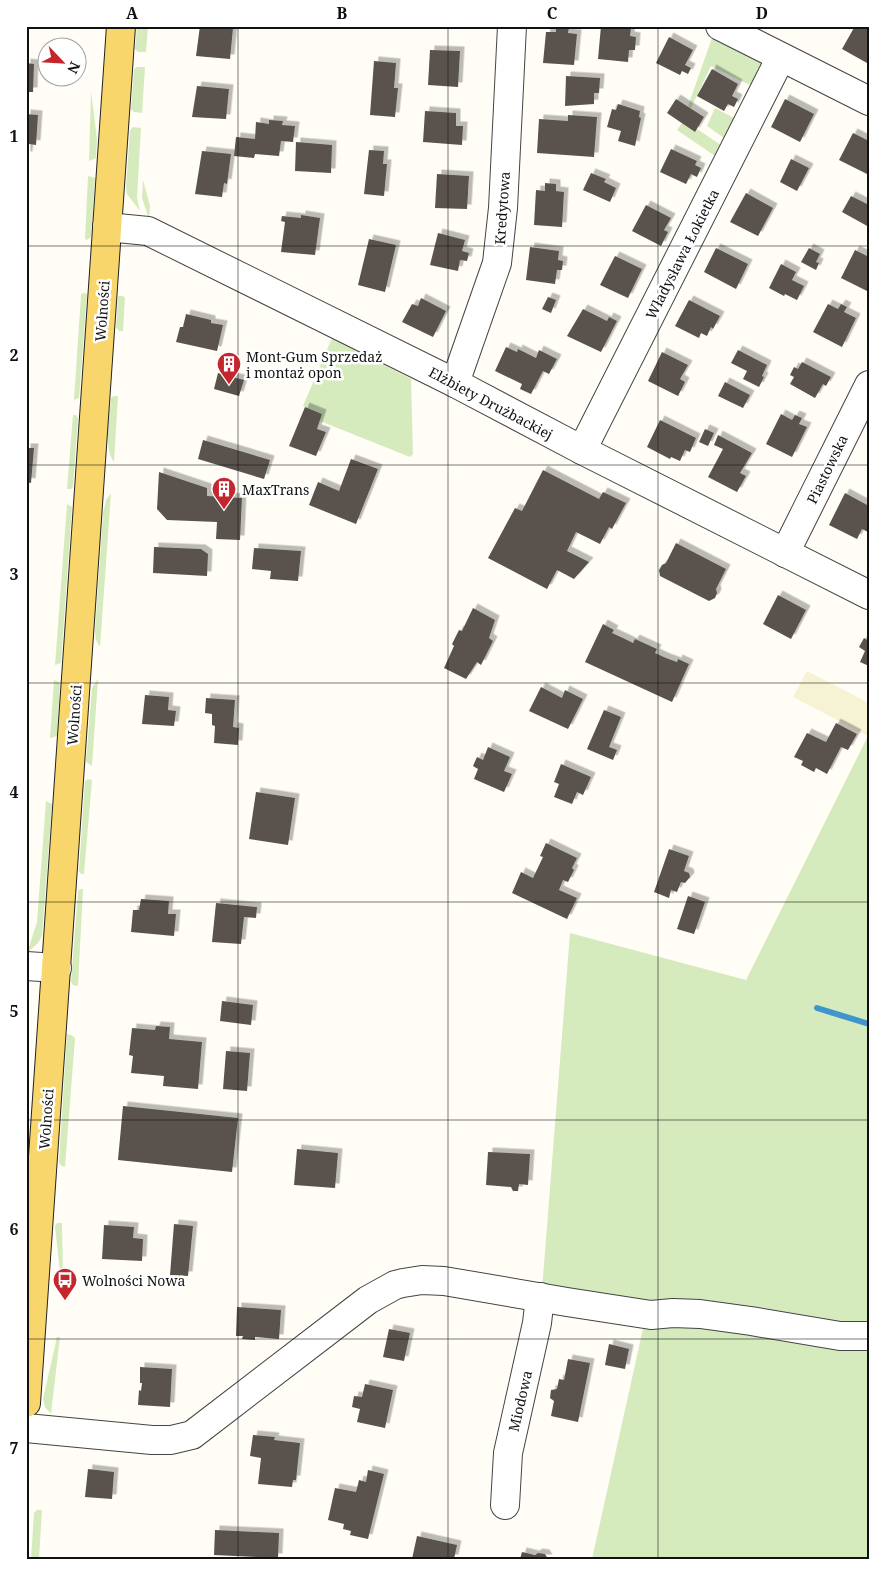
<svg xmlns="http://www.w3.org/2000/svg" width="895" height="1585" viewBox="0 0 895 1585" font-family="'Noto Serif',serif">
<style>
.farmland{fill:#f6f3d4}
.green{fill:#d5ebbd}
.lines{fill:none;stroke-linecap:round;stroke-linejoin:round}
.stream{stroke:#3f96cf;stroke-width:6}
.building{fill:#5a524d;filter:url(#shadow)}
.minor-casing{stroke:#444;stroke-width:30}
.major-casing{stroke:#222;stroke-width:30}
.minor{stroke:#fff;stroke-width:28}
.major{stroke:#f9d66b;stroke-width:28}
.grid{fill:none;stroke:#111;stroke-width:1;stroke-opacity:0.55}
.labels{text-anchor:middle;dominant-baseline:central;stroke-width:5;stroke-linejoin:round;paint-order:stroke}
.street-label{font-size:14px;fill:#111;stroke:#fff}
.poi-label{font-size:14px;fill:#111;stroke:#fff;text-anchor:start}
.neatline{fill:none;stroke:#111;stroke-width:2}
.grid-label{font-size:16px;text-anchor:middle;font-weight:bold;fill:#111}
</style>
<defs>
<filter id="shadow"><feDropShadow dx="4.5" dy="-4.5" stdDeviation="0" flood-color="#0004"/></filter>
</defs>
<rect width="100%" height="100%" fill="#fffdf5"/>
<polygon class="farmland" points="807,671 869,703 868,736 793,697"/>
<g class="green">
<polygon points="137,26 148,26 146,52 138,52 135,49"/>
<polygon points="712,38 765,65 754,87 711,66 691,108 688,106"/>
<polygon points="137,67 145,67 142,113 134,112 131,109 134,69"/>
<polygon points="91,91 97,139 96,158 89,161"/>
<polygon points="715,108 738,120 727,140 707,126"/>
<polygon points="682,123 695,132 697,129 724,147 718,158 677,130"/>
<polygon points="133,127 141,128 137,198 140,211 127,194 126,187 130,130"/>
<polygon points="88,176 95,178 91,237 87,240 85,239"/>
<polygon points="143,180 150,206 149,219 142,198"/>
<polygon points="83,293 87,294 79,398 74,400 81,295"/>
<polygon points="118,296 123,296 125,298 123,331 119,331 116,327"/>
<polygon points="332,338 411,379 413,454 410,457 320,421 322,414 303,406"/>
<path d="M114,396H118L114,462C103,447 110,416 111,398Z"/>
<polygon points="73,415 76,415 78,418 73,487 71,489 67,489"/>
<polygon points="111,493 100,647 96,640 95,631 103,514 106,500"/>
<polygon points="67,504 72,507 61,663 55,665"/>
<polygon points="98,679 92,766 86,762 92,688"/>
<polygon points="54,680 60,683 57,736 50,738"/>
<polygon points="869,734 869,1559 592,1559 644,1324 542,1290 570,933 746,980"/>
<polygon points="88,779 92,780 84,874 81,874 79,871 85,781"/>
<polygon points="46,801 52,804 42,936 38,943 27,953 37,922"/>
<polygon points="80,889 83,889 78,986 73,985 71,982 78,891"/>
<polygon points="67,1034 71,1035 75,1038 65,1167 61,1166 59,1162"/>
<polygon points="57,1223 62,1223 63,1273 60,1273 55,1226"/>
<polygon points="57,1337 60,1337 51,1414 45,1407 43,1399"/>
<polygon points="37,1510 42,1510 39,1559 31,1559 34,1513"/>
</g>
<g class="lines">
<polyline class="stream" points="817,1008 869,1024"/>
</g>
<g class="building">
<polygon points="200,26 233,28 230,59 196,56"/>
<polygon points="556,26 569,27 568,33 577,34 574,65 543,63 546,32 556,32"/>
<polygon points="601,26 631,28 630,36 636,37 635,50 629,50 628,62 598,59"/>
<polygon points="855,26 869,26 869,61 867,63 842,49"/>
<polygon points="669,37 693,50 685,65 691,68 688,74 682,71 680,75 656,63"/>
<polygon points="430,50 460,51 458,87 428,85"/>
<polygon points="374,61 396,63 394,88 398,88 395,117 370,115"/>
<polygon points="26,63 34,64 33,92 26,92"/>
<polygon points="712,69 738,84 732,96 738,99 734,107 728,104 724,111 697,96"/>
<polygon points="566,76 600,78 599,93 594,93 594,104 565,106"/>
<polygon points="197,86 229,89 226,119 192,117"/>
<polygon points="676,99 704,117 695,132 667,113"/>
<polygon points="785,99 814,114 800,142 771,127"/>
<polygon points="618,104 640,111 639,117 641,118 635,146 618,141 621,131 607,127 612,109 616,110"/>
<polygon points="425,111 456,113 456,126 463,126 462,145 423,142"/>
<polygon points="26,114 38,115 36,145 29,144 28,156 26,156"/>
<polygon points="568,115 597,117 594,157 537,153 539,119 568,121"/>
<polygon points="269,120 283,121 282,125 295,126 293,142 281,141 279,156 255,154 254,158 234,156 236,137 255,139 256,122 269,124"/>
<polygon points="853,133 869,141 869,175 839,160"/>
<polygon points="296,142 332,145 331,173 295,171"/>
<polygon points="671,149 697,161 695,165 701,168 697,177 691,174 686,184 660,172"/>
<polygon points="369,150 384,151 383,164 387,164 384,196 364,194"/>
<polygon points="202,151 231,154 227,184 224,183 222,197 195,194"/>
<polygon points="791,159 809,168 797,191 780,182"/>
<polygon points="591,173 606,179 604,182 616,188 610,202 583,190"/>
<polygon points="437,174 469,176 467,209 435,208"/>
<polygon points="545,183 556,184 556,191 564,192 562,227 534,225 536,190 545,191"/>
<polygon points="746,193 773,208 758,236 730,222"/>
<polygon points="851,196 869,205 869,227 842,212"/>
<polygon points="646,205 671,218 664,230 668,232 661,246 632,231"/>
<polygon points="301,215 320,218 315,255 281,252 285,222 281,221 282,216 301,218"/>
<polygon points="438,233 465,240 462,251 469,253 467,261 460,260 458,271 430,265"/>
<polygon points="369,239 396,245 385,292 358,285"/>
<polygon points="530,247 559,251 558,260 563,261 562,270 557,270 555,284 526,280"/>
<polygon points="716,248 748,264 736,289 704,272"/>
<polygon points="809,248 820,254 816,262 819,263 816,270 801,262"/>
<polygon points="855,250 869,257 869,292 841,278"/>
<polygon points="615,256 642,269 628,298 600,285"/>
<polygon points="781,264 796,272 792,280 804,286 797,300 785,294 784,296 769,288"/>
<polygon points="548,297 556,300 551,313 542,309"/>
<polygon points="421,298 446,311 433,337 402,322 412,304 418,306"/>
<polygon points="689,300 720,316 713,329 711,327 707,336 701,333 699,338 675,326"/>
<polygon points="828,304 838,309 841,304 847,307 844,312 856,318 842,347 813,332"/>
<polygon points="583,309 607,321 609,317 617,321 601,352 567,336"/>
<polygon points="186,314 211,320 211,323 223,325 217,351 176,342 180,327 183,327"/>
<polygon points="506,347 517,352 518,349 536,358 539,350 557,359 549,374 543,371 531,394 520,389 522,384 495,371"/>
<polygon points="738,350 767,365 762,376 764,377 759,387 743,379 747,371 731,363"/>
<polygon points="662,352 688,365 680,379 685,382 678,396 648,381"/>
<polygon points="802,362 831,377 826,386 823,384 815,398 790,384 794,377 790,375 794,367 798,369"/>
<polygon points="218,373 244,380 239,396 214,389"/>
<polygon points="725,382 750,395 743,408 718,396"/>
<polygon points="305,407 322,414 317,429 326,432 316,456 289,446"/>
<polygon points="781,414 792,420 795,415 802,418 799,424 807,427 792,457 766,444"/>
<polygon points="660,420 696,438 690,452 685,450 680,461 671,457 670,459 647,447"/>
<polygon points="705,429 714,433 708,446 699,442"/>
<polygon points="718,435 752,453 740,473 746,476 737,492 708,477 723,449 714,445"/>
<polygon points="203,440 270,460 264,479 198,459"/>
<polygon points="26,448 34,448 31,483 26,482"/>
<polygon points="351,459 378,469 356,524 309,505 318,482 339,491"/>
<polygon points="543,470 599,499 603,492 626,503 612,529 609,527 600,544 576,532 567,551 589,562 574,579 557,570 547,589 488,558 515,508 522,511"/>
<polygon points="159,472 207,488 207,496 242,498 240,540 216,539 217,522 167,520 157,509"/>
<polygon points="845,493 869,506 869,516 867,520 869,521 869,530 868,532 862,529 857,539 829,525"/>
<polygon points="676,543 726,569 716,589 717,593 715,598 709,601 660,576 659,570 662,565 666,563"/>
<polygon points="154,547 201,549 208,554 207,576 153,573"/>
<polygon points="254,548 301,551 298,581 270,579 271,571 252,569"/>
<polygon points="778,595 806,610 791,639 763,624"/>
<polygon points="473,608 495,620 489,638 493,641 481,665 477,662 466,679 444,668 454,646 452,644 459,630 462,631"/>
<polygon points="603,624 614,630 612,633 623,638 633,643 635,639 657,649 655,653 666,658 677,662 678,659 689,664 672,702 585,662"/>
<polygon points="864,638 869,641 869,666 860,662 865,651 859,647"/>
<polygon points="541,687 562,698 565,690 583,699 568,729 529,711"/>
<polygon points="145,695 169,697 168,710 176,711 174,726 142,724"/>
<polygon points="206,698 235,700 233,727 239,728 238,745 214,743 215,726 212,725 212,714 205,713"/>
<polygon points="604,710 621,717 609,747 617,750 613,760 587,749"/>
<polygon points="836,723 857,734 848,750 841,747 827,774 816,768 814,772 801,765 803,761 794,757 807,733 826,742"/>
<polygon points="488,747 510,757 504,771 512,774 504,792 474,779 478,769 473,766 477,757 483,760"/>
<polygon points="561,764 591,777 583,795 577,792 572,804 554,797 559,784 554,782"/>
<polygon points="256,792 295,798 288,845 249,839"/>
<polygon points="546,843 577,858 572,868 574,870 568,882 563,880 559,890 577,898 567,919 512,893 521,872 533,878 543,857 540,856"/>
<polygon points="669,849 689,856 684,871 689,873 690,877 685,883 681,882 677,892 671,890 669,898 654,892"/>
<polygon points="688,896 705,902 694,934 677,929"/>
<polygon points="141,899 169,901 168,914 176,914 174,936 131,932 133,910 139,910"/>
<polygon points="216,903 257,907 256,918 244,917 241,944 212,942"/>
<polygon points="222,1001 253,1005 251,1025 220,1021"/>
<polygon points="156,1026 170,1027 169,1039 202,1042 198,1089 163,1086 164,1076 131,1073 133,1056 129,1055 132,1028 155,1030"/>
<polygon points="226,1051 250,1053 247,1091 223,1089"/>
<polygon points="123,1106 238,1118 232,1172 118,1160"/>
<polygon points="297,1149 338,1153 335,1188 294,1185"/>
<polygon points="488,1152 530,1154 528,1185 519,1184 518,1191 513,1191 511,1187 486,1185"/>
<polygon points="174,1224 193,1226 188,1276 170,1275"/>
<polygon points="104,1225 134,1227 133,1238 143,1239 142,1261 102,1259"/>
<polygon points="237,1307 281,1310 279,1339 255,1337 255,1340 242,1339 243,1336 236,1336"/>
<polygon points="389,1329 410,1333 404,1361 383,1357"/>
<polygon points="609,1344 629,1349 625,1369 605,1365"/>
<polygon points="568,1359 590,1363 578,1422 551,1416 554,1401 550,1398 551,1390 557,1389 559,1379 564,1380"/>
<polygon points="140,1367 172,1369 170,1407 138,1405 139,1390 141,1391 142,1383 140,1383"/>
<polygon points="365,1384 393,1390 385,1428 357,1422 360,1409 352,1407 354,1396 362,1397"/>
<polygon points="253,1435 275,1437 274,1440 300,1443 296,1480 293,1480 292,1487 258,1484 261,1458 250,1456"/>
<polygon points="88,1469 114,1472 112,1499 85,1497"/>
<polygon points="368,1470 384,1474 368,1539 350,1535 351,1531 343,1529 344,1524 328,1520 335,1488 356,1492 359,1480 366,1482"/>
<polygon points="215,1530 279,1533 278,1558 214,1555"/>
<polygon points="417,1536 457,1545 454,1559 412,1559"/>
<polygon points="522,1552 535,1555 538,1553 545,1554 548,1559 520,1559"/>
</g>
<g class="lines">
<defs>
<g id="minor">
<polyline points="720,26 869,101"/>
<polyline points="107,227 148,231 455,383 582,450 869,595"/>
<polyline points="455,383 497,263 503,208 512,26"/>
<polyline points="582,450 781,57"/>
<polyline points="785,553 869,385"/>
<polyline points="26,966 57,968"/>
<polyline points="26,1428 152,1440 171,1440 192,1435 368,1300 395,1285 403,1283 422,1280 444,1281 567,1302 651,1315 673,1313 700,1314 751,1321 840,1336 869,1336"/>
<polyline points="505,1505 508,1453 537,1323 540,1297"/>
</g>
<polyline id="major" points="26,1403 121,26"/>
</defs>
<use href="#minor" class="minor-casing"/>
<use href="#major" class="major-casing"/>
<use href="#minor" class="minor"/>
<use href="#major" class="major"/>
</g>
<path class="grid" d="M238,26V1559M448,26V1559M658,26V1559M26,246H869M26,465H869M26,683H869M26,902H869M26,1120H869M26,1339H869"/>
<defs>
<symbol id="building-pin" viewBox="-11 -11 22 30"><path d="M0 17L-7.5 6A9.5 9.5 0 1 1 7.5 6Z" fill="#c4262e" stroke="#fff"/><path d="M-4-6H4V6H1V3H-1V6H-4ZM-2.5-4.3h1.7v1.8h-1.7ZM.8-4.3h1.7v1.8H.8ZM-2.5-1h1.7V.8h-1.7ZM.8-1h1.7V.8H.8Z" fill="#fff"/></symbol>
<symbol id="bus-pin" viewBox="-11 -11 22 30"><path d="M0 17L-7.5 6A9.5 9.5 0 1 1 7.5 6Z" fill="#c4262e" stroke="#fff"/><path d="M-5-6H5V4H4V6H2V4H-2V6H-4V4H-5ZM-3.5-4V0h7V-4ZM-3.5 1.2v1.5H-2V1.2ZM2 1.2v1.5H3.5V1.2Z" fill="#fff"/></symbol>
</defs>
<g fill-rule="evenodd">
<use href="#building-pin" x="215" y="350" width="28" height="38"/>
<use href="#building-pin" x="210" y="475" width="28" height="38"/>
<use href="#bus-pin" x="51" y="1266" width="28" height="38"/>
</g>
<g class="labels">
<g class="street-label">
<text transform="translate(502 208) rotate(-86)">Kredytowa</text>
<text transform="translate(682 254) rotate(-63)">Władysława Łokietka</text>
<text transform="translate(102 311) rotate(-86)">Wolności</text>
<text transform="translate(491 403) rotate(28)">Elżbiety Drużbackiej</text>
<text transform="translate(827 469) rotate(-64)">Piastowska</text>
<text transform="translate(74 715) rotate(-86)">Wolności</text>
<text transform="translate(46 1119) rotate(-86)">Wolności</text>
<text transform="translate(520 1401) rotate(-77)">Miodowa</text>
</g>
<g class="poi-label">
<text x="246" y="356">Mont-Gum Sprzedaż<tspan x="246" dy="16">i montaż opon</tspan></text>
<text x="242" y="489">MaxTrans</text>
<text x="82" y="1280">Wolności Nowa</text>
</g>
</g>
<rect width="895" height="1585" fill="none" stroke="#ffffff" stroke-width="55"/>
<g transform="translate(62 62) rotate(115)"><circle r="24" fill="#ffffff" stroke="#a0a0a0"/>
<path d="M0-4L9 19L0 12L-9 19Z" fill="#c4262e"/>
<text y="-8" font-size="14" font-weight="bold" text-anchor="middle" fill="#111111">N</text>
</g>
<rect x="28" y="28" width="840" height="1530" class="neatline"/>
<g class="grid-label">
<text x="132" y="19">A</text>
<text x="342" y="19">B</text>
<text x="552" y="19">C</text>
<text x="762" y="19">D</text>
<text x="14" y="142">1</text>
<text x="14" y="361">2</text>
<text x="14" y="580">3</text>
<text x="14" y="798">4</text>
<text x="14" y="1017">5</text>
<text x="14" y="1235">6</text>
<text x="14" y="1454">7</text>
</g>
</svg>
